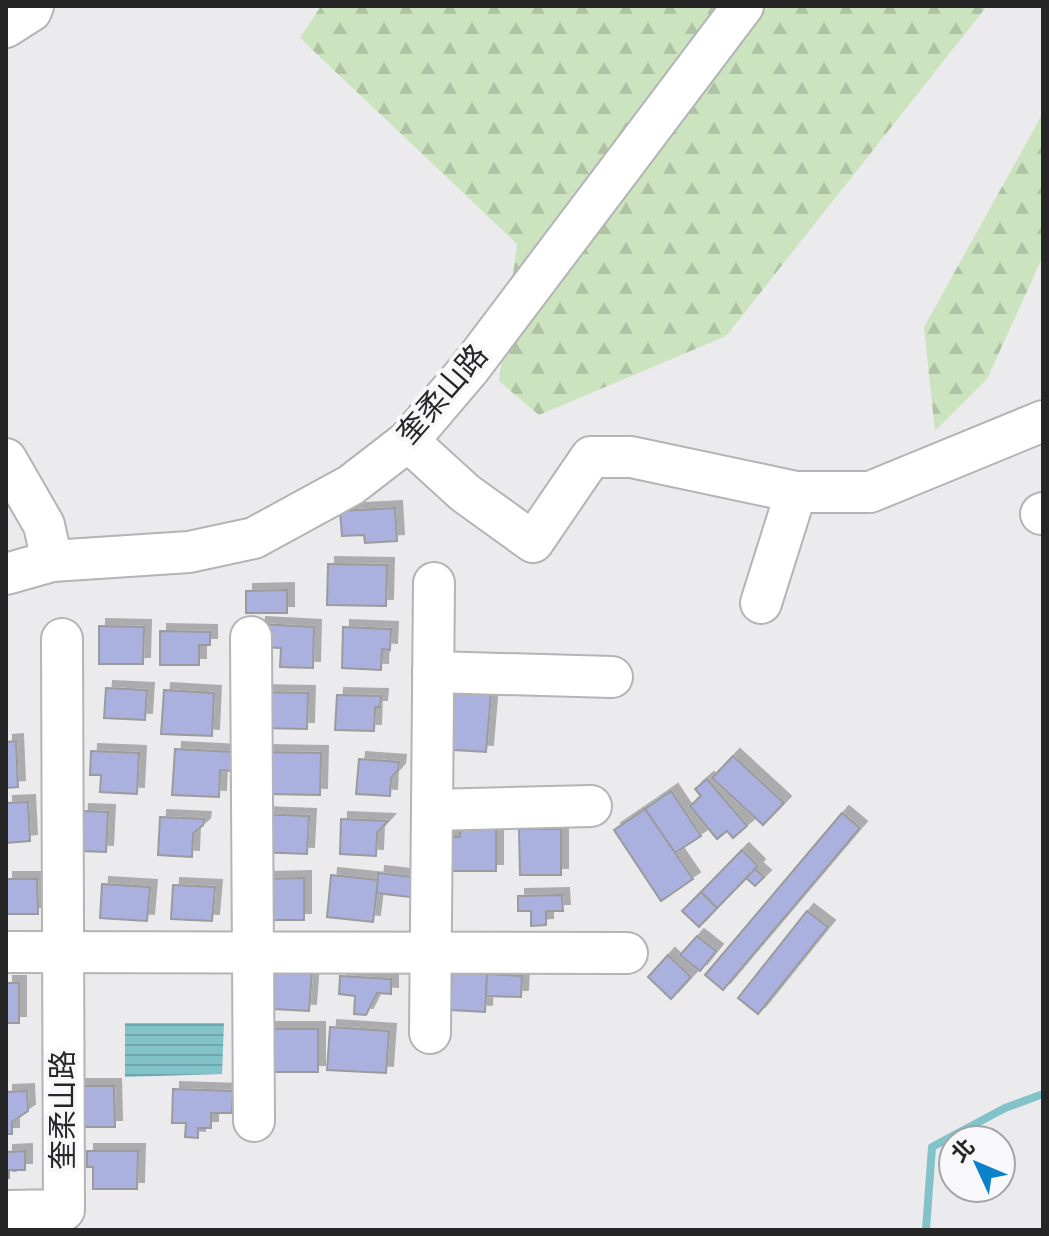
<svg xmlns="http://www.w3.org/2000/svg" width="1049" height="1236" viewBox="0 0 1049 1236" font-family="'Alegreya Sans','Noto Sans TC',sans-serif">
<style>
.forest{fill:url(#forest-firs)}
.water{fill:url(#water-rules)}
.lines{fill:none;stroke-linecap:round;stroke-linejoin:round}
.stream{stroke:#82c3ca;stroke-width:8}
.building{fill:#aab1df;stroke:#9b9b9d;stroke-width:2;filter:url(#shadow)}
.minor-casing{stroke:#b4b4b6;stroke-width:44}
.minor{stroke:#fff;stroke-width:40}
.labels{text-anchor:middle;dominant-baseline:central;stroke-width:8;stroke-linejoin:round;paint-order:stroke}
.street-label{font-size:30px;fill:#262627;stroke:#f8f8fb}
</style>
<defs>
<pattern id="forest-firs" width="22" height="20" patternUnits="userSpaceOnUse" patternTransform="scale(2)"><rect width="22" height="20" fill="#cbe3be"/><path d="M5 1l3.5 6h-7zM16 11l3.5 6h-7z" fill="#aec3a3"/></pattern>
<pattern id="water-rules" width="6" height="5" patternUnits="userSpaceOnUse" patternTransform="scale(2)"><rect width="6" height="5" fill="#82c3ca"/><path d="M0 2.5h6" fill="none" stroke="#70a7ae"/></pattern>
<filter id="shadow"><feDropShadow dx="7" dy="-7" stdDeviation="0" flood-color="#0004"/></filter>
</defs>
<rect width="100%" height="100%" fill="#ebebed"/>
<g class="forest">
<polygon points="321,6 987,6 726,336 539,415 499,381 517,244 300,38"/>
<polygon points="1043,113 1043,256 987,379 935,431 924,327"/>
</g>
<polygon class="water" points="125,1023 224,1023 222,1074 125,1077"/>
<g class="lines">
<polyline class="stream" points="926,1230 932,1147 1005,1108 1043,1094"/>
</g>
<g class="building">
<polygon points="395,508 397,541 365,543 364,535 342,536 340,511"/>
<polygon points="328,564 387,565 386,606 327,605"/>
<polygon points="287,590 287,613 246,613 246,591"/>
<polygon points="259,624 314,627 313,668 280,667 281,648 257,647"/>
<polygon points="99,626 144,627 143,664 99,664"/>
<polygon points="343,627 391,629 390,650 382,649 381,670 342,668"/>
<polygon points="160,631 210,632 210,645 199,645 199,665 160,665"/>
<polygon points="106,688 147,690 145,720 104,718"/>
<polygon points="442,689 491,693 486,752 437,749"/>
<polygon points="164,690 214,693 212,736 161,734"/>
<polygon points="254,692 308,693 307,729 262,728"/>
<polygon points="337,695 381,696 380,707 375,707 374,731 335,730"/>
<polygon points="16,741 18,787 6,788 6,742"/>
<polygon points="175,749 233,752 232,771 220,770 219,797 172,795"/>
<polygon points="91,751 139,753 137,794 100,792 101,775 90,775"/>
<polygon points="261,752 321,753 320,795 268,794"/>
<polygon points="733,756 784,803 763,825 712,778"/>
<polygon points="359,759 399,762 398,770 391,778 390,796 356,794"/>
<polygon points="707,779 747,826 733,838 727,831 717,839 690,806 701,796 695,789"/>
<polygon points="671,791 701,836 675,853 645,809"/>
<polygon points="28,802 30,841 6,843 6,803"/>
<polygon points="645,809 693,879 661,901 614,830"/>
<polygon points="82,811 108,812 106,852 80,851"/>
<polygon points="842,813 860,828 723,990 705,975"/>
<polygon points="257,814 309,816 307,854 256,852"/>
<polygon points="160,817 204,819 203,825 193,834 192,857 158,855"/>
<polygon points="341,819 388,821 377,833 376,856 340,854"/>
<polygon points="460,826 496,826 496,871 438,871 437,837 460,837"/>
<polygon points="519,829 561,829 561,875 520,875"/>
<polygon points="742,850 758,866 717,908 701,892"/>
<polygon points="755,869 764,877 755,886 746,878"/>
<polygon points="378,873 412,877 410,897 376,893"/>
<polygon points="331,875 378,880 373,922 327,917"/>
<polygon points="304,878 304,920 263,920 263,879"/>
<polygon points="6,879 37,879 38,914 6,914"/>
<polygon points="102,884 150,887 147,921 100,918"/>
<polygon points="173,885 215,887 212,921 171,919"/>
<polygon points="701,892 717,908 699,927 682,911"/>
<polygon points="562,895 563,911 546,911 546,925 531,926 531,911 518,911 518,896"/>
<polygon points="807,911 828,927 758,1014 738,998"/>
<polygon points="697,936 716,951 700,971 680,955"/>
<polygon points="668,955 691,977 671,999 648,977"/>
<polygon points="276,969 312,971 309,1011 273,1009 274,996 261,981"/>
<polygon points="452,972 487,974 485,1012 450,1010"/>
<polygon points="487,974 522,976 521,997 486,996"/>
<polygon points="340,976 391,979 391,994 377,993 366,1015 354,1014 355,996 339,994"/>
<rect x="6" y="983" width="13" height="40"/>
<polygon points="330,1027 389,1031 386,1073 327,1070"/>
<rect x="268" y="1029" width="50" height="43"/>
<polygon points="74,1086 114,1086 115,1127 81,1127"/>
<polygon points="173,1089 233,1091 232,1113 211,1113 211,1128 198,1128 198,1138 185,1137 186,1123 172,1123"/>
<polygon points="27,1091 28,1111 12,1122 12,1134 6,1134 6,1092"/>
<polygon points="25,1151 25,1170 9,1170 9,1178 6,1178 6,1152"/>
<polygon points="87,1151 138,1151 137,1189 93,1189 93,1167 87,1167"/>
</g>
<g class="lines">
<defs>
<g id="minor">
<polyline points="6,27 31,11 33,6"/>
<polyline points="408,441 465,493 533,542 591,457 631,457 796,492 870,492 1043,421"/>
<polyline points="6,459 44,525 52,561"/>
<polyline points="1041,514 1043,513"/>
<polyline points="6,574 52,561 189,552 254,538 351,485 408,441 470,368 743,6"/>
<polyline points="761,603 796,492"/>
<polyline points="251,637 254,1121"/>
<polyline points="433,672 612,677"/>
<polyline points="432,810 591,806"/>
<polyline points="6,952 627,953"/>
<polyline points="430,1033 434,583"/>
<polyline points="6,1211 64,1210 62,639"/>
</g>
</defs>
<use href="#minor" class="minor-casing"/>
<use href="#minor" class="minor"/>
</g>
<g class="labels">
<g class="street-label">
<text transform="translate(443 395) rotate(-49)">奎柔山路</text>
<text transform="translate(64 1110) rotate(-90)">奎柔山路</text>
</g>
</g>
<rect width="1049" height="1236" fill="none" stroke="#262627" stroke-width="16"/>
<g transform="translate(977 1164) rotate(314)"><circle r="38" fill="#f8f8fb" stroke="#a4a4a6" stroke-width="2"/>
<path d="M0-6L14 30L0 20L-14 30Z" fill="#0a82ca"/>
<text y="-12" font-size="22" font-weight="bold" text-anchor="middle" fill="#262627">北</text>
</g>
</svg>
